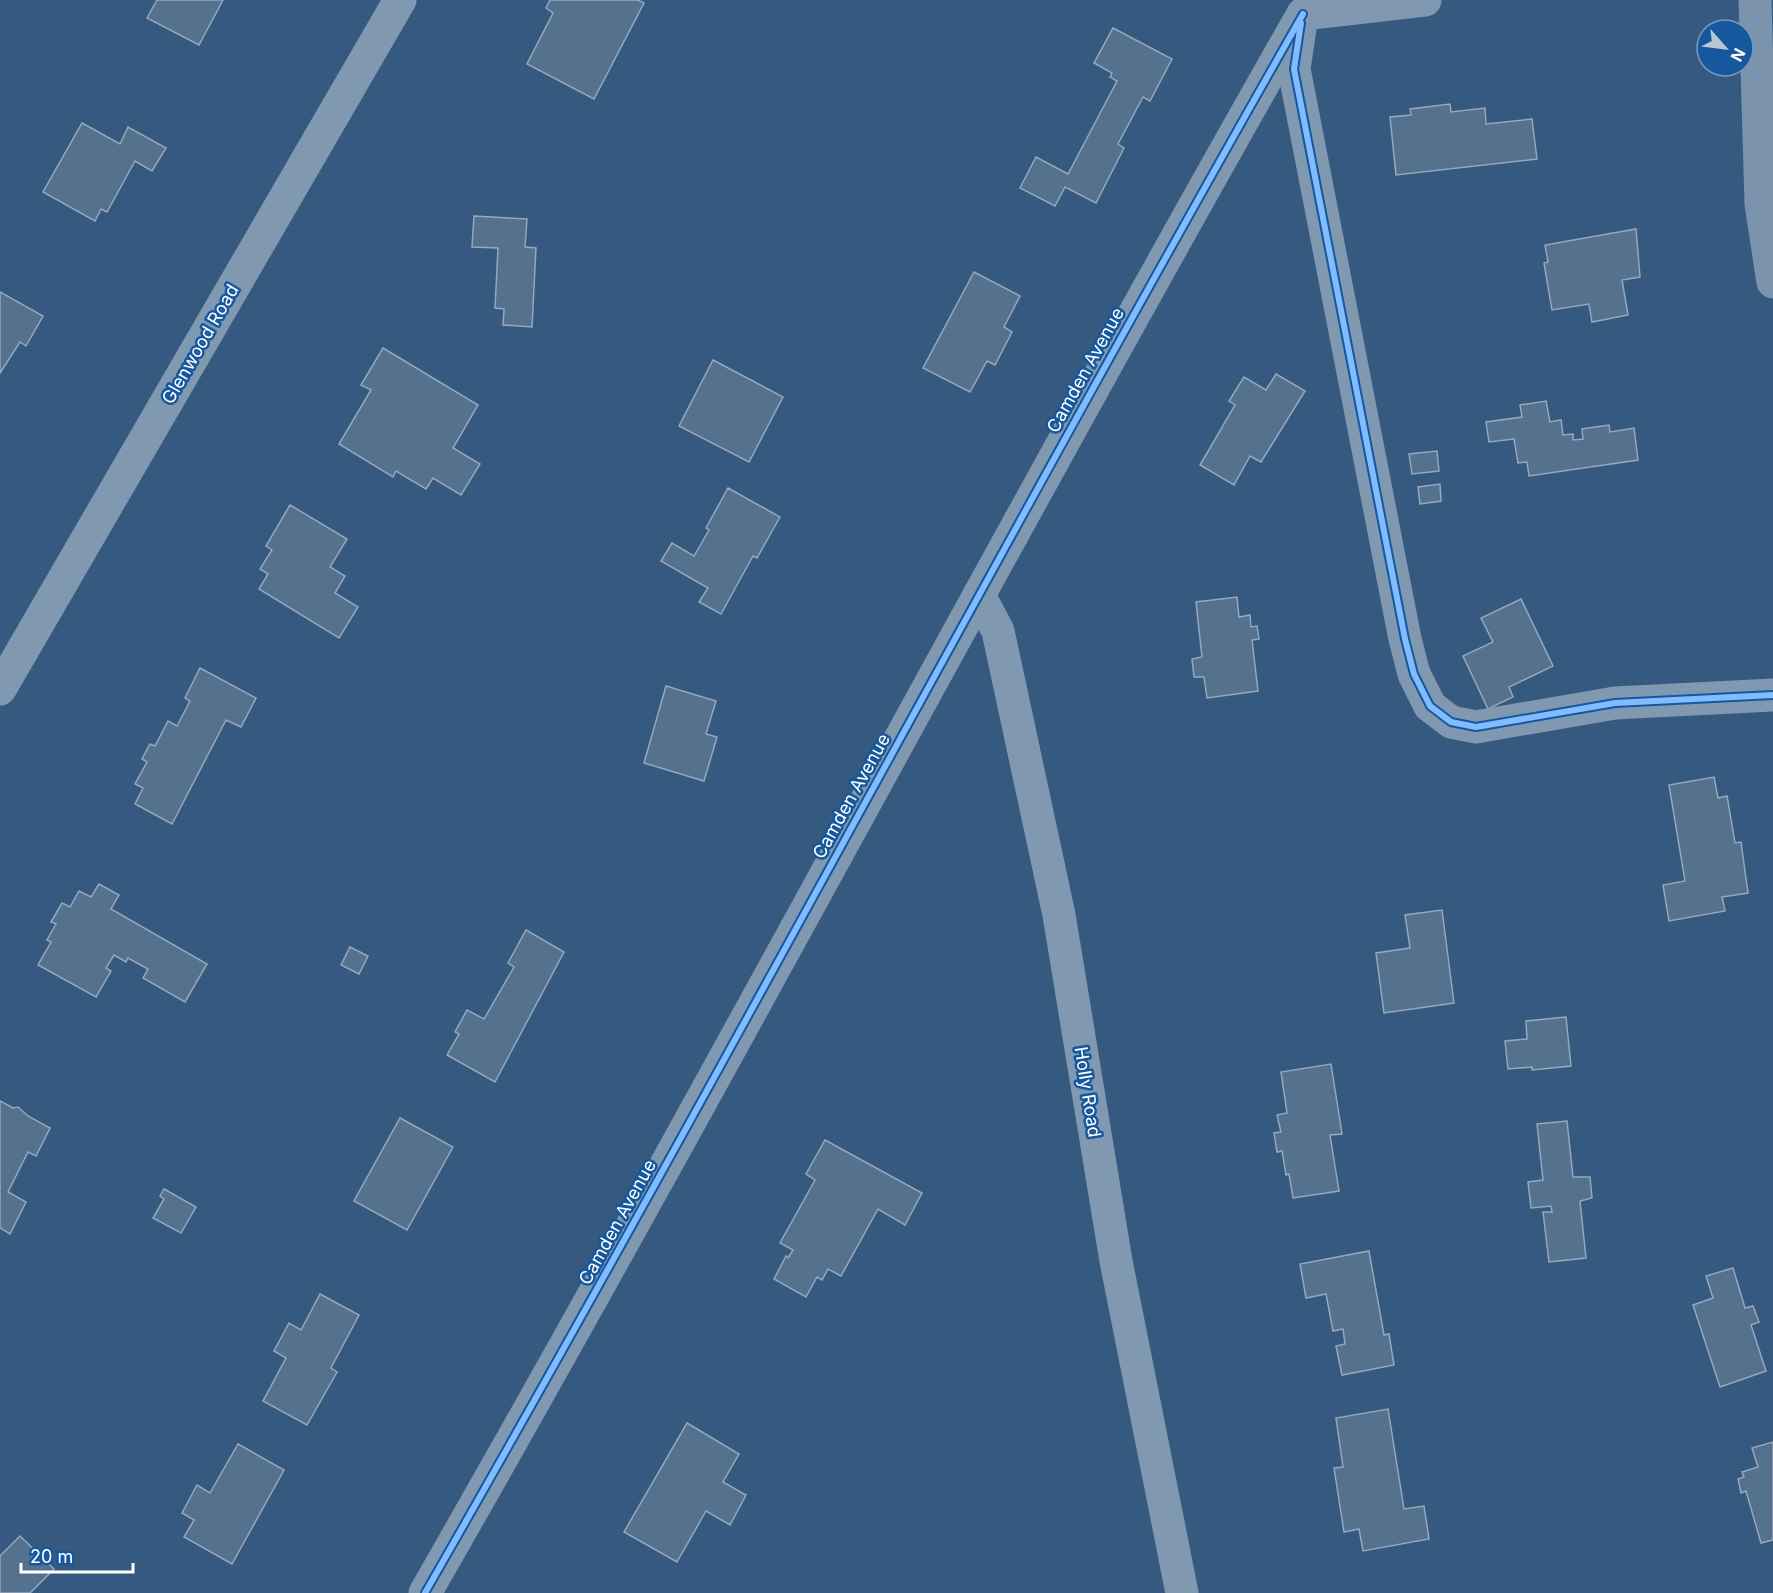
<svg xmlns="http://www.w3.org/2000/svg" width="1773" height="1593" viewBox="0 0 1773 1593" font-family="Inter,sans-serif">
<style>
.building{fill:#54718e;stroke:#95a8bd;stroke-width:1.5}
.lines{fill:none;stroke-linecap:round;stroke-linejoin:round}
.street{stroke:#8098b0;stroke-width:33}
.secondary{stroke:#7b93ad;stroke-width:33}
.cycleway-casing{stroke:#16589e;stroke-width:10}
.cycleway{stroke:#80bcff;stroke-width:6}
.labels{text-anchor:middle;dominant-baseline:central;stroke-width:5;stroke-linejoin:round;paint-order:stroke}
.street-label{font-size:18px;fill:#fff;stroke:#16589e}
</style>
<rect width="100%" height="100%" fill="#35597f"/>
<g class="building">
<polygon points="157,0 223,0 199,45 147,18"/>
<polygon points="550,0 638,0 644,3 594,99 527,64 553,13 546,8"/>
<polygon points="1113,28 1172,59 1150,101 1143,97 1118,144 1124,148 1096,203 1065,187 1055,206 1020,188 1036,157 1068,174 1117,81 1110,77 1112,73 1094,63"/>
<polygon points="1450,104 1451,112 1485,108 1486,124 1532,119 1537,159 1396,175 1390,117 1411,115 1410,109"/>
<polygon points="82,123 120,144 128,127 166,148 152,171 135,161 107,212 101,209 95,221 43,192"/>
<polygon points="474,216 527,219 525,247 536,248 532,327 503,325 504,309 495,308 498,248 472,247"/>
<polygon points="1636,229 1640,277 1622,280 1628,315 1592,322 1589,304 1552,310 1544,263 1548,262 1545,245"/>
<polygon points="974,272 1020,296 1004,327 1012,332 995,365 987,361 970,392 923,368"/>
<polygon points="0,292 43,316 26,346 20,342 0,373"/>
<polygon points="383,348 478,405 453,448 480,464 461,495 433,478 426,489 396,471 393,477 339,444 371,390 361,385"/>
<polygon points="713,360 783,397 749,462 679,426"/>
<polygon points="1276,374 1305,391 1261,462 1250,456 1234,485 1200,465 1235,405 1229,401 1244,377 1266,390"/>
<polygon points="1546,401 1550,422 1561,420 1563,435 1573,434 1573,440 1583,439 1582,429 1609,425 1610,432 1634,428 1638,460 1529,476 1527,462 1518,463 1514,439 1489,442 1486,422 1522,417 1520,405"/>
<polygon points="1437,451 1439,471 1412,474 1409,454"/>
<polygon points="1440,484 1441,501 1420,504 1418,487"/>
<polygon points="728,488 780,517 757,558 753,556 721,614 699,602 708,588 661,561 672,543 694,556 709,530 706,528"/>
<polygon points="290,505 347,539 330,567 345,576 335,593 358,607 339,638 259,589 268,574 260,569 272,550 266,546"/>
<polygon points="1237,597 1239,617 1250,615 1251,627 1257,626 1259,639 1252,640 1258,691 1207,698 1204,677 1194,677 1192,659 1202,657 1196,602"/>
<polygon points="1521,599 1553,666 1509,687 1513,697 1488,709 1463,656 1493,642 1481,618"/>
<polygon points="200,668 256,698 241,727 226,720 172,824 135,804 143,788 135,784 147,762 142,759 150,744 155,746 168,721 177,726 190,701 185,698"/>
<polygon points="666,686 716,701 706,734 717,737 704,781 644,763"/>
<polygon points="1714,777 1718,798 1727,796 1735,843 1741,842 1748,893 1722,897 1725,911 1669,921 1663,885 1685,881 1669,785"/>
<polygon points="99,884 119,895 111,909 207,964 185,1002 143,978 148,969 128,958 126,962 114,955 106,968 111,971 96,997 38,965 51,942 47,940 56,924 51,922 62,903 70,907 79,891 91,897"/>
<polygon points="1442,910 1454,1003 1384,1013 1376,953 1410,948 1405,915"/>
<polygon points="526,930 564,952 495,1082 447,1055 459,1034 455,1032 467,1010 484,1019 514,967 508,963"/>
<polygon points="350,947 368,956 359,974 341,965"/>
<polygon points="1566,1017 1571,1066 1532,1070 1532,1067 1508,1069 1505,1041 1527,1039 1526,1021"/>
<polygon points="1331,1064 1342,1134 1330,1135 1339,1191 1293,1198 1289,1174 1286,1175 1282,1151 1277,1152 1274,1133 1281,1132 1277,1115 1287,1113 1281,1072"/>
<polygon points="0,1101 13,1108 18,1107 28,1116 50,1128 36,1156 28,1152 8,1192 26,1202 10,1234 0,1228"/>
<polygon points="400,1118 453,1147 407,1230 354,1201"/>
<polygon points="1567,1121 1573,1177 1590,1177 1592,1198 1580,1201 1586,1258 1549,1262 1543,1212 1552,1212 1551,1206 1531,1208 1528,1182 1543,1180 1537,1124"/>
<polygon points="825,1140 922,1193 905,1225 878,1209 841,1276 828,1269 822,1280 817,1277 806,1297 774,1279 786,1256 788,1258 793,1250 780,1243 815,1180 806,1174"/>
<polygon points="164,1189 196,1207 181,1233 153,1218 164,1199 160,1196"/>
<polygon points="1369,1251 1384,1335 1389,1334 1394,1365 1342,1375 1336,1346 1345,1344 1343,1329 1333,1331 1326,1294 1306,1298 1300,1264"/>
<polygon points="1733,1268 1745,1308 1753,1306 1759,1322 1751,1325 1766,1371 1720,1387 1693,1305 1713,1298 1706,1276"/>
<polygon points="320,1294 359,1315 331,1368 337,1372 307,1425 263,1401 286,1358 274,1351 289,1323 301,1330"/>
<polygon points="1388,1409 1404,1509 1424,1506 1429,1539 1363,1551 1359,1529 1344,1532 1334,1468 1343,1467 1336,1418"/>
<polygon points="687,1423 739,1454 723,1482 746,1495 730,1525 706,1511 677,1562 624,1532"/>
<polygon points="1773,1442 1773,1540 1761,1543 1746,1491 1741,1493 1738,1479 1744,1477 1742,1472 1758,1467 1752,1448"/>
<polygon points="238,1444 284,1470 232,1564 184,1537 194,1520 182,1513 197,1485 210,1493"/>
<polygon points="20,1536 54,1569 30,1593 0,1593 0,1556"/>
</g>
<g class="lines">
<g class="street">
<polyline points="1303,14 1425,0"/>
<polyline points="1300,28 1294,69 1405,639 1414,674 1430,706 1451,722 1476,727 1615,703 1773,695"/>
<polyline points="979,595 998,631 1059,915 1116,1261 1182,1593"/>
<polyline points="0,689 400,0"/>
<path d="M425,1593C725,1070 1005,537 1303,14"/>
</g>
<polyline class="secondary" points="1755,0 1761,204 1773,282"/>
<defs>
<g id="cycleway">
<polyline points="1301,23 1294,69 1405,639 1414,674 1430,706 1451,722 1476,727 1615,703 1773,695"/>
<path d="M425,1593C725,1070 1005,537 1303,14"/>
</g>
</defs>
<use href="#cycleway" class="cycleway-casing"/>
<use href="#cycleway" class="cycleway"/>
</g>
<g class="labels">
<g class="street-label">
<text transform="translate(200 344) rotate(-60)">Glenwood Road</text>
<text transform="translate(1085 370) rotate(-61)">Camden Avenue</text>
<text transform="translate(851 796) rotate(-61)">Camden Avenue</text>
<text transform="translate(1088 1092) rotate(81)">Holly Road</text>
<text transform="translate(617 1222) rotate(-61)">Camden Avenue</text>
</g>
</g>
<g transform="translate(1725 48) rotate(118)"><circle r="28" fill="#16589e" stroke="#739bc5" stroke-width="1.5"/>
<path d="M0-4.5L10 22L0 15L-10 22Z" fill="#b8c5d2"/>
<text y="-9" font-size="16" font-weight="bold" text-anchor="middle" fill="#ffffff">N</text>
</g>
<path d="M21 1563v9h112v-9" fill="none" stroke="#ffffff" stroke-width="3"/>
<text x="30" y="1563" font-size="18" fill="#ffffff" stroke="#16589e" stroke-width="4.5" paint-order="stroke">20 m</text>
</svg>
